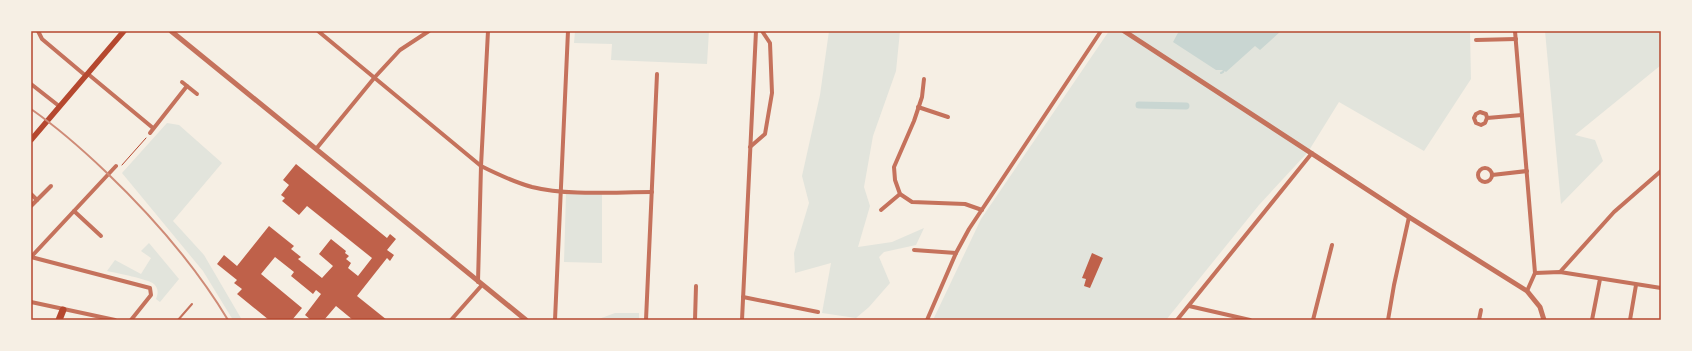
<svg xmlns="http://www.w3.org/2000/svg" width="1692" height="351" viewBox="0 0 1692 351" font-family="'Work Sans',sans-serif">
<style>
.green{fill:#e2e4dc}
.water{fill:#c9d6d2}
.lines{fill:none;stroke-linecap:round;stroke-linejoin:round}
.stream{stroke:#c9d6d2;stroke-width:2}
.canal{stroke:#c9d6d2;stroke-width:7}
.building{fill:#bf614a}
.path{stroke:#b5482f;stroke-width:1}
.service{stroke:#c5725c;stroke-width:2}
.minor{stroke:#c5725c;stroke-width:4}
.tertiary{stroke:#c5725c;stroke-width:5}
.secondary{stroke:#b5482f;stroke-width:5.5}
.trunk{stroke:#b5482f;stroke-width:7}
.rail{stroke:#cf8b77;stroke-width:2}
.neatline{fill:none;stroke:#b5482f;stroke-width:1.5}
</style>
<rect width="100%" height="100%" fill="#f6efe4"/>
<g class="green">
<polygon points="575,31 709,31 707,64 611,60 612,44 574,43"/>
<polygon points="829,31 900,31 896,71 873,136 864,187 870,206 858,247 892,242 924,228 916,245 884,252 879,257 890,283 869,307 856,318 822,313 831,263 795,273 794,253 809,203 802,176 820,95"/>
<polygon points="1109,31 1470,31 1471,79 1424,151 1339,102 1308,152 1259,205 1166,320 933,320 981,219"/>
<polygon points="1545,31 1661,31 1661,65 1575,135 1595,140 1603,161 1561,204"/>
<polygon points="167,123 179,125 222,163 173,221 204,255 242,320 233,320 203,271 122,173"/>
<polygon points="566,193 602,193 602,263 564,262"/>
<path d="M149,243L179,279L160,302L156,299C158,294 159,289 154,284C148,279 117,273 107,271L115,260L141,274L151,258L141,251Z"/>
<polygon points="615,313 639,313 639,320 596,320"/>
</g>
<polygon class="water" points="1179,31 1281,31 1260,50 1255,46 1226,72 1223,70 1216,70 1173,42"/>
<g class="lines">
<polyline class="stream" points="1221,73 1223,72 1224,70"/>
<polyline class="canal" points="1139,105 1186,106"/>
</g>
<g class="building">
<polygon points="296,164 387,238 390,234 396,239 387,250 394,255 390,261 387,258 357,296 387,320 353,320 336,306 324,320 311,320 305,315 321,294 316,290 313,294 291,276 294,272 275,257 261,274 302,308 292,320 269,320 237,294 242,289 234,283 237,280 217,264 224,255 237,266 269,226 294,246 291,249 301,257 298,259 322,278 333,266 319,254 331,239 346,251 345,253 349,256 346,259 351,263 348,268 358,276 372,258 307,206 299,215 282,201 285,198 281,195 289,185 283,180"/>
<polygon points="1092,253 1103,258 1090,288 1084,286 1086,279 1082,278"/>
</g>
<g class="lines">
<polyline class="path" points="122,165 146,138"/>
<polyline class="service" points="178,320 192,304"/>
<g class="minor">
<polyline points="38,31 42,39 86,76"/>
<path d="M318,31L481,166C497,174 514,182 532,187C568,196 615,192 652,192"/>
<polyline points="1515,31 1535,273 1527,291"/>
<polyline points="1476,40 1516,39"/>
<polyline points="88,74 153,128"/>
<polyline points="924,79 922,97 914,121 894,167 895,180 900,194 912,202 965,204 982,210"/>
<polyline points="182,82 197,94"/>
<polyline points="31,84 59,106"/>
<polyline points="918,107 948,117"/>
<polyline points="1487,118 1486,114 1480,112 1476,114 1474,118 1476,123 1481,125 1485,123 1487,118 1522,115"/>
<polyline points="150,133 187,86"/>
<polyline points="750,147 765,134 772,93 770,43 762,31"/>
<polyline points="316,149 375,77 400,50 429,31"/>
<circle cx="1485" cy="175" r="7"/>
<polyline points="1492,175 1527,171"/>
<polyline points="31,194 37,200"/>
<polyline points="31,206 51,186"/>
<polyline points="881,210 900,194"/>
<polyline points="74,211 101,236"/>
<polyline points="914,250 956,253"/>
<polyline points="31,257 150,288 151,295 131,320"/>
<polyline points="31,257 116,166"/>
<polyline points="1560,272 1614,212 1661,171"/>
<polyline points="1535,273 1560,272 1661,288"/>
<polyline points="478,282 481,166 488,31"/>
<polyline points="743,297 818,312"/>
<polyline points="31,302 115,320"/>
<polyline points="1189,306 1250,320"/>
<polyline points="451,320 482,285"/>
<polyline points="555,320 568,31"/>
<polyline points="646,320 657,74"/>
<polyline points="695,320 696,286"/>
<polyline points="742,320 756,31"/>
<polyline points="927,320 956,253 969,229 1101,31"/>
<polyline points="1177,320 1312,153"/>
<polyline points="1313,320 1332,245"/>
<polyline points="1388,320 1394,285 1409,217"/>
<polyline points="1479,320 1481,310"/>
<polyline points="1592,320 1600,279"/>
<polyline points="1630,320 1636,285"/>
</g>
<g class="tertiary">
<polyline points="171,31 526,320"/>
<polyline points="1124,31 1409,217 1527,291 1540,307 1544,320"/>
</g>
<polyline class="secondary" points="31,140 124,31"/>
<polyline class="trunk" points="59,320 63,310"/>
<path class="rail" d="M31,109C58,128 82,149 106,172C152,216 195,265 228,320"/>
</g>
<rect width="1692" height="351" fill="none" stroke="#f6efe4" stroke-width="64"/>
<rect x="32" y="32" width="1628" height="287" class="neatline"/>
</svg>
